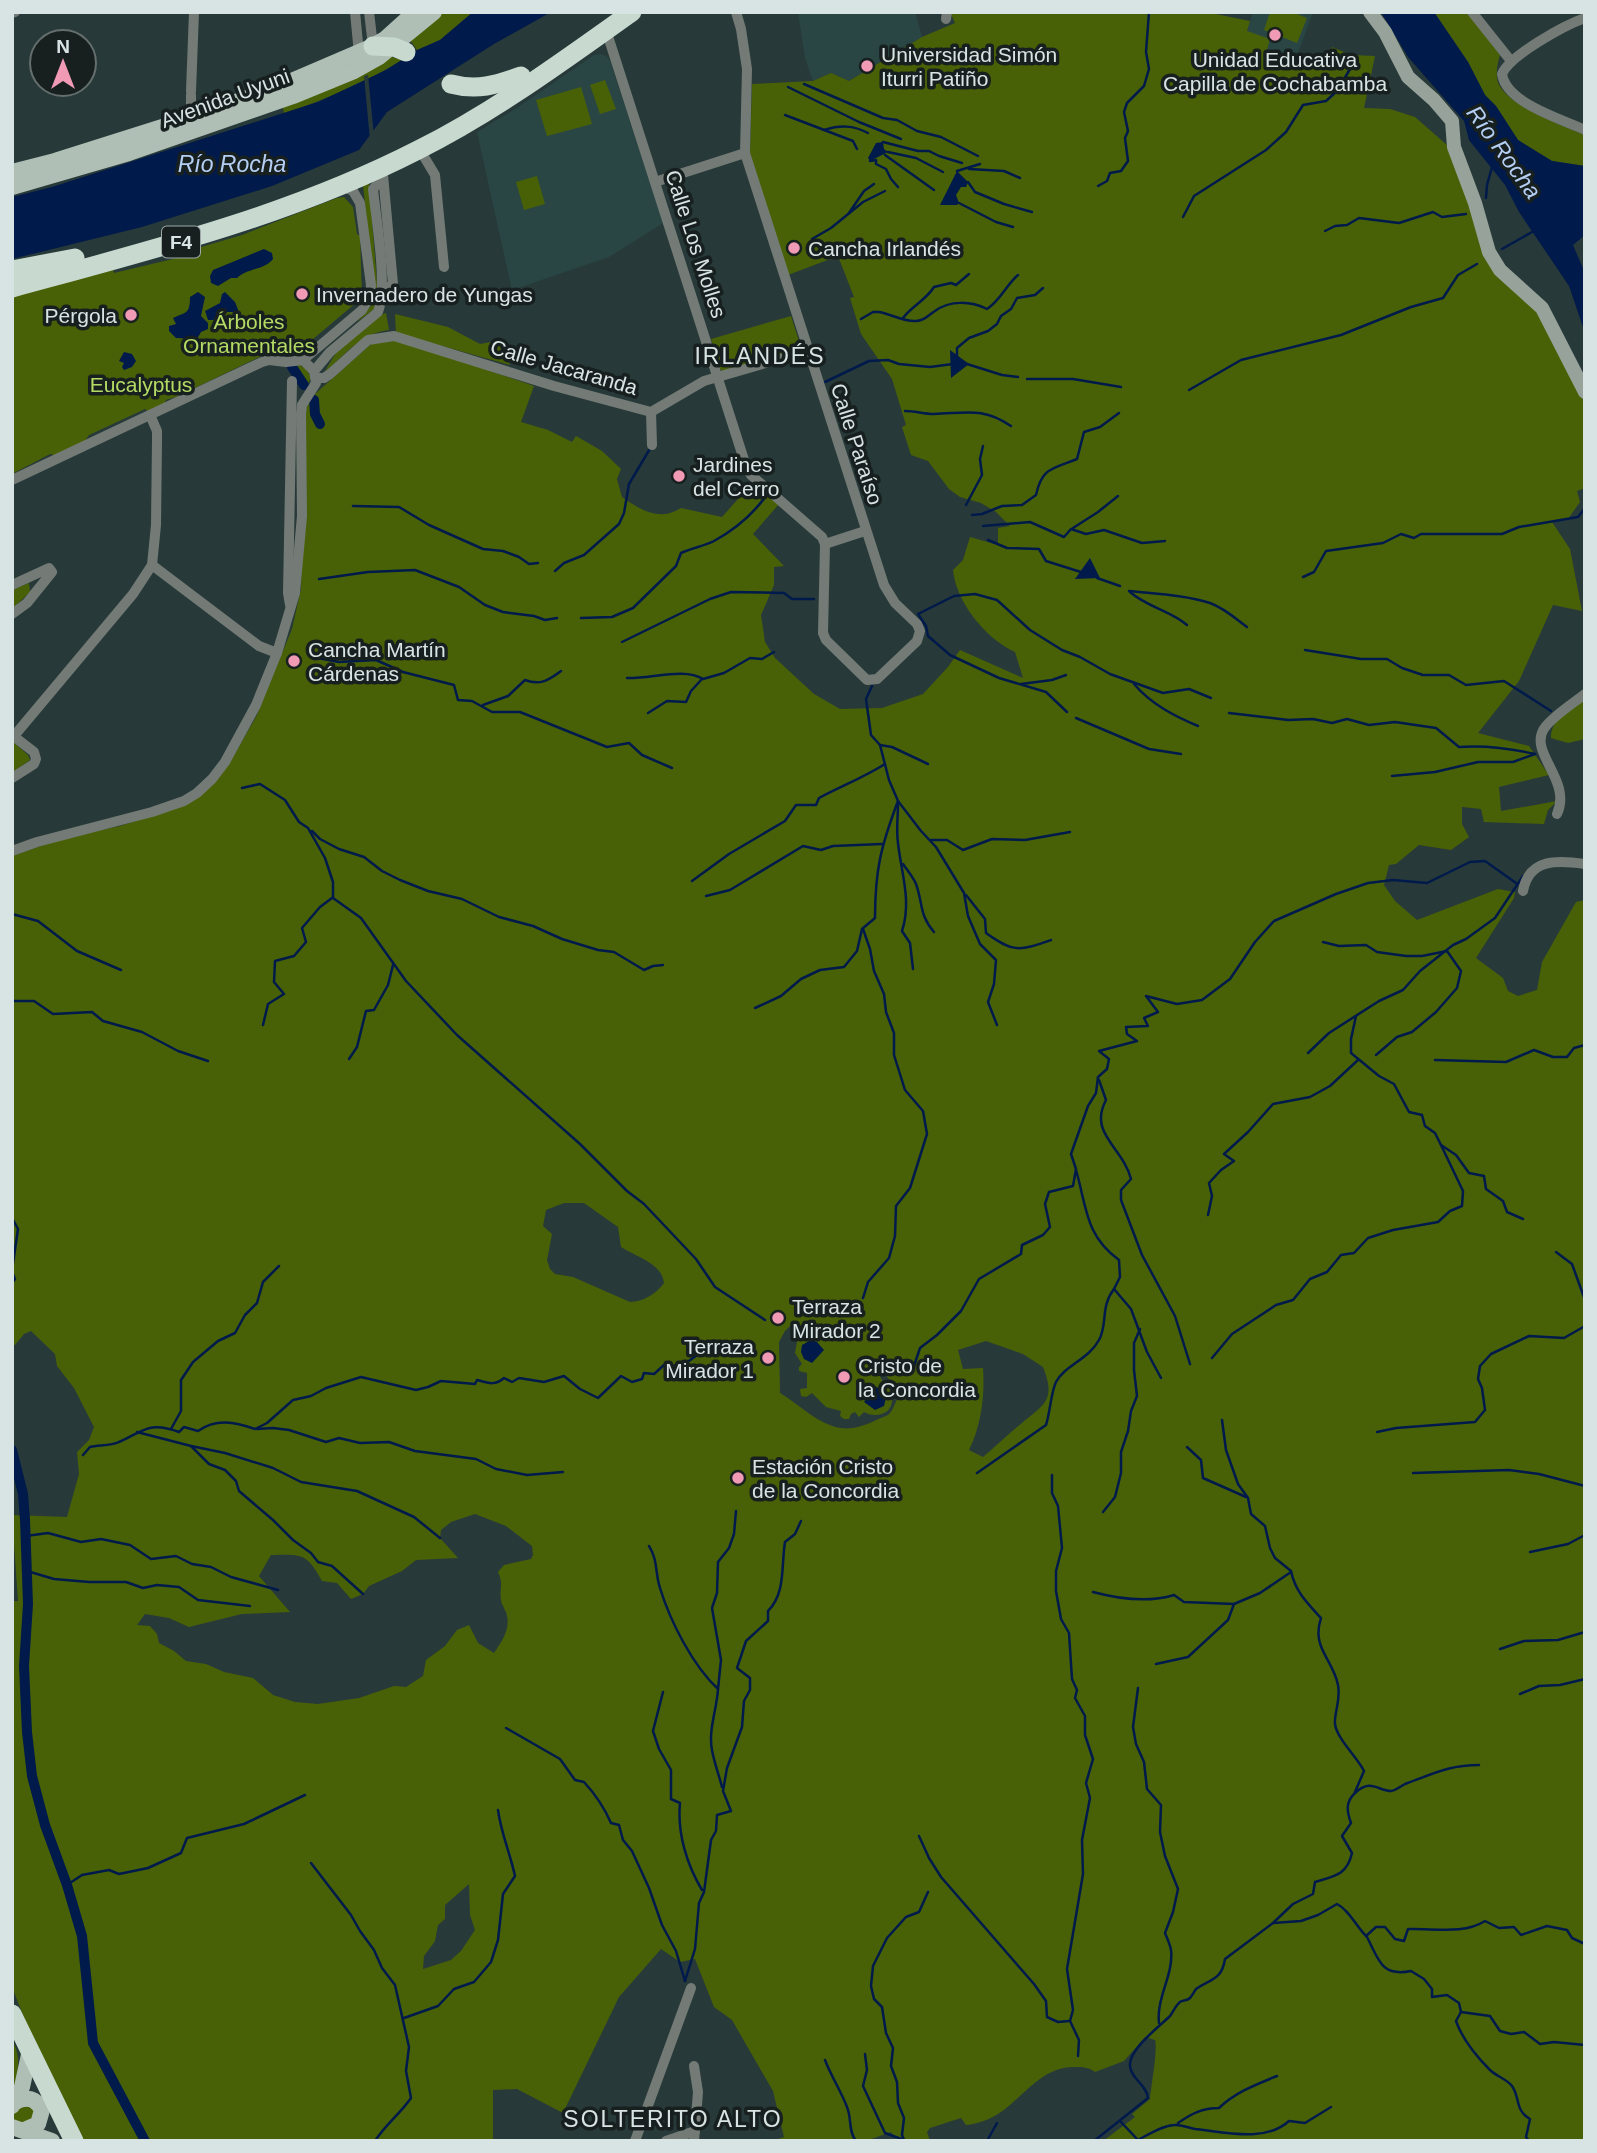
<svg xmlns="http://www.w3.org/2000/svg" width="1597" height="2153" viewBox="0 0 1597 2153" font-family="Arial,sans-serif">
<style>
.built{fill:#294644}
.green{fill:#496106;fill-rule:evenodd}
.water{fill:#001a4b}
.pier{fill:#273a39}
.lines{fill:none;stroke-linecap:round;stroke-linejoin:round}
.stream{stroke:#001a4b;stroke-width:2.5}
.canal{stroke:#001a4b;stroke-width:10}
.street{stroke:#747b76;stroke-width:10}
.secondary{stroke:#96a29a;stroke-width:14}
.primary{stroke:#b0bfb6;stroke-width:16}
.highway{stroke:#c8dacf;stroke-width:19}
.poi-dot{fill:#f09ab6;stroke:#17201f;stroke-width:2.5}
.labels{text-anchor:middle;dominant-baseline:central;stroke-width:7;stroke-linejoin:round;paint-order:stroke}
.shield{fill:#17201f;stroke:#9ea9a8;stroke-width:2}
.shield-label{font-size:19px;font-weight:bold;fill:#d8e4e3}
.poi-label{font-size:21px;fill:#d8e4e3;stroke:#17201f;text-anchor:start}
.street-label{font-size:21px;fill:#d8e4e3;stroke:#17201f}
.park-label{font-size:21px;fill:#b5db65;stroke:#17201f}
.water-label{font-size:23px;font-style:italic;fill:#b4cef4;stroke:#17201f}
.neighbourhood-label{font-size:23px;letter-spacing:2px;fill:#d8e4e3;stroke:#17201f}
</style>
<rect width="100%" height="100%" fill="#273a39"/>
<g class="built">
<polygon points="798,12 915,12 922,37 849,81 831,73 813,81 805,58"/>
<polygon points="1253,12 1313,12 1295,61 1266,50 1247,31"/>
<polygon points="600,54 606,56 610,61 663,223 609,257 512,290 477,132 517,108 594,55"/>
</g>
<g class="green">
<polygon points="442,12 473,12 440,40 417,50 410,40"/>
<path d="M950,12H1206L1250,21L1247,31L1270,39L1267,50L1320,70L1332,47L1351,55L1375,56L1364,108L1390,109L1415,117L1448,146L1480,235L1538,309L1567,359L1585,401V488L1577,491L1580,502L1568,519L1552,522L1570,549L1582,611L1553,605L1519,681L1478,733L1529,746L1549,775L1499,787L1501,811L1557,801L1548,810L1544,824L1484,822L1481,809L1462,807V824L1469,837L1451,850L1419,845L1396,864L1389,865L1384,885L1395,901L1417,920L1498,889L1515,892L1514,898L1476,958L1503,978L1508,991L1518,996L1537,990L1542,962L1576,902L1585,900V2141H1103L1135,2117L1132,2114L1150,2099C1151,2087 1158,2048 1155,2040L1145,2037L1124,2061L1095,2072C1088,2067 1083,2067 1075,2067C1043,2066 1025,2095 1001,2112C991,2119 978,2124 966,2125L961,2118L930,2128L927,2132L930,2141L896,2139L891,2132L866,2141H772L784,2137L773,2091L732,2020L714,2007L695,1959L680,1962L661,1949L619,1997L563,2113L517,2089L493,2090V2141H84L32,2038L12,1987V1601H18L12,1515L67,1517L79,1474L77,1452L89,1440L94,1427L74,1388L57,1366L55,1354L31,1331L24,1334L15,1345L12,1344V856L64,838L120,826L180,807L228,766L257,715L271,680L292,629L301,589L305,409L315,394L372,343L400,340L534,386L521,422L548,430L572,442L576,436L602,451L621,469L617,479L622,497C640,510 660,522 681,508L722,517L754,481L779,504L753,534L784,566L774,567V585L761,615L765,642L775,658L814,694L840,709L882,708L923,694L948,667L960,650L1023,678L1015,652C986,639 956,602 953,570L963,560L970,537L998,545V528L1010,526L996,512L981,503L960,497L949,489L928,461L911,455L902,427L906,425L892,379L861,334L850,298L854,297L838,256L788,275L750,153L752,84L813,81L831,73L849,81L922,37L955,23ZM564,1203H584L618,1227L621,1247C636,1257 662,1263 664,1283C657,1293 643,1302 630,1302L573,1277L555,1274L550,1269L547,1260L552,1234L543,1226L546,1210ZM791,1325L803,1335L797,1342L795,1353L802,1364L799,1367V1371L807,1373V1388L800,1389L801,1396L806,1397L812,1393L826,1407L841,1411L840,1416L844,1419H849L851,1414L855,1412L859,1417L864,1412C876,1419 894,1414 892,1397C891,1384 876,1382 880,1367L877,1362L892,1369L887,1377L902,1393C894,1400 896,1408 888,1415C878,1419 863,1427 853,1428C825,1432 802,1406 780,1393L779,1342L785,1331ZM986,1341L1023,1354L1043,1367C1056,1400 1045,1404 1022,1423C1008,1434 996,1446 983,1457L969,1450C981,1426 985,1396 983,1368L963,1369L958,1350ZM475,1514L506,1526L532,1546L533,1555L531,1559L504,1565L498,1572C504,1585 499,1588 501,1600C502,1606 506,1610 507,1616C510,1630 502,1641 494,1653L478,1643L469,1625L457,1630L445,1646L426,1660L423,1676L406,1687L394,1686L359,1698L318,1704L295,1702L273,1695L253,1678L224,1672L206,1664L186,1661L174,1651L159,1643L157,1634L150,1626L137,1625L145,1614L169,1618L189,1627L242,1614L290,1612L259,1576L271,1555C302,1554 307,1553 322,1581L337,1583L351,1599L363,1594L369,1586L402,1571L416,1560L458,1558L440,1538L441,1530L451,1522ZM469,1884L470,1915L475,1930L461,1951L451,1960L423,1969L424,1956L435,1941L438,1925L445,1919V1905Z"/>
<polygon points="1270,12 1292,12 1307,18 1297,43 1264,30"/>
<path d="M1434,12H1469L1500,55C1497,65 1494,79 1501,88C1516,109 1561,125 1585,135V166L1552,161L1518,140L1496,106L1485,95L1468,62Z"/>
<path d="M388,56L402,60C365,83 325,100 284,113L282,104Z"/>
<polygon points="605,80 616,109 600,114 590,85"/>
<polygon points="581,87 592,124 547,136 536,100"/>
<polygon points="537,176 545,204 524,210 516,182"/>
<polygon points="369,183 378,296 374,309 357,322 371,306 374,284 363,185"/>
<polygon points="344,197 353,207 357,234 360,236 362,295 357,302 300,350 291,356 270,354 257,358 176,397 166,400 163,406 148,411 145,409 89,435 84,442 58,456 50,454 12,474 12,297 113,270 114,273 177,258 184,252 242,235 337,198"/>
<path d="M386,313L389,330C361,333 345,355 325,372C337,347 360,322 386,313Z"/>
<polygon points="395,314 448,327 480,344 501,340 510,365 396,333"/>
<polygon points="791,316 800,344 797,350 722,371 720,369 711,339"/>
<path d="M298,364C306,368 315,376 307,386L302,387C295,383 290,374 290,365Z"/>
<polygon points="29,583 30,592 12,609 12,590"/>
<path d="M1585,697V739L1568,743L1551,738C1550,720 1571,708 1585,697Z"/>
<polygon points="12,741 28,755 30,760 13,772"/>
<path d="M12,2040C23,2059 17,2075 12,2096Z"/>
<polygon points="20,2105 37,2105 30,2124 14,2121 12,2117"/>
</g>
<g class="water">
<polygon points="473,12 551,12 494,44 387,112 359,150 272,186 142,227 12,259 12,197 52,187 318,102 386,70 417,50 440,40"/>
<polygon points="1381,12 1434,12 1468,62 1485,95 1496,106 1518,140 1552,161 1585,166 1585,235 1573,245 1585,273 1585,333 1569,286 1519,212 1505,185 1469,140 1464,121 1408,57"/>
<polygon points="883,142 884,149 888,152 870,161 868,158 876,143"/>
<polygon points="957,171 968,182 966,187 961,187 956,195 959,203 957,205 940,205"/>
<path d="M264,249L272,253L273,259C265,270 247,268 237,278H231L218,286L211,283L210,276L213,270Z"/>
<path d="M198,292L205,297L201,316L208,323V329L201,332L197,339L176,338L169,331V326L176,324L173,318C186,312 190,314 190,297Z"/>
<polygon points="225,292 235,302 239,312 226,312 213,320 208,320 205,311 220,303 222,294"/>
<polygon points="950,350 969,364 951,378"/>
<polygon points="124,352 132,354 136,361 132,367 124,370 122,367 124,363 119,361"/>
<polygon points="1090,558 1100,578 1075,579"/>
<polygon points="811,1340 817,1342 824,1350 812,1363 804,1359 801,1352 802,1345"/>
<polygon points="874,1386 883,1390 886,1397 884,1406 875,1410 864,1402"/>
</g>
<polygon class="pier" points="368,75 374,136 370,140 364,76"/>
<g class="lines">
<g class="stream">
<polyline points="804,84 883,118 897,120 917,131 941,137 978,156"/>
<polyline points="788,87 859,122 901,139"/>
<polyline points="785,115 853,141 857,149"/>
<path d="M824,130C840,125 853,125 868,133"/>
<polyline points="883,142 918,151 929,151 939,156 962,163"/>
<polyline points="888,152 916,158 943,172"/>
<polyline points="885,155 934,190"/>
<polyline points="870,161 876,160 876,164 886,169 891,179 898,187"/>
<polyline points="969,169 1004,171 1020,178"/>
<polyline points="957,171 980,164"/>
<polyline points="968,182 975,192 1004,204 1032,212"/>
<polyline points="1098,186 1107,181 1110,173 1121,171 1128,161 1125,138 1128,131 1124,112 1127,103 1144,86 1149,69 1146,52 1149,12"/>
<polyline points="1486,198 1487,185 1492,167"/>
<polyline points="959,203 996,222 1013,227"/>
<polyline points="849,213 864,191 874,184"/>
<polyline points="1183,217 1194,196 1266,150 1286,132 1303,105 1326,101 1337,91 1356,59"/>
<polyline points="1325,231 1335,226 1347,225 1359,218 1399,223 1433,212 1442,217 1466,214"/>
<polyline points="812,239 831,228 863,202 885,191"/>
<polyline points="1502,249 1532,232"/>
<path d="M903,318C912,306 926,300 934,287L951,283L956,285L969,274"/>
<path d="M861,319L873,312H879C891,314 904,322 916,321C925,321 928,315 935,311C950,300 971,301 987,309C1001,300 1006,285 1018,275"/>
<polyline points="957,357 957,348 969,338 988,331 997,324 1001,316 1011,309 1017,298 1035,295 1043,288"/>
<polyline points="967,364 1002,375 1018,377"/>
<polyline points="1027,379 1073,379 1121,387"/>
<polyline points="825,382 869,361 888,360 899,364 930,367 953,364"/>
<polyline points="1189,390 1241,360 1341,335 1411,307 1443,298 1458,275 1477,264"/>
<path d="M905,411C915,411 924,414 934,414C967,413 983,407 1011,426"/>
<polyline points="966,505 982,475 980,459 983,446"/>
<polyline points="353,506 399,507 429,525 483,549 503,551 519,557 529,564 538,563"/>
<path d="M972,515L982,514L1002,506L1022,505L1036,495C1042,467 1053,469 1077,459L1084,432L1100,427L1119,413"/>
<polyline points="983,526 1030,522 1064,537 1071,529 1086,534 1104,530 1142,543 1165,541"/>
<polyline points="1073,528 1098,512 1118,496"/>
<polyline points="988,540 1007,548 1039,549 1046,561 1084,573"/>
<polyline points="555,571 564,563 584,555 619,524 624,513 629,484 651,447"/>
<polyline points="1303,577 1314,572 1326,551 1383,543 1401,534 1414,538 1421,534 1502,534 1519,527 1578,517 1585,508"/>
<polyline points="1097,578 1120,586"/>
<polyline points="319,579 368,572 415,570 459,587 485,605 503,612 534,616 545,620 557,618"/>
<path d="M1129,591C1156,594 1184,595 1210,603C1224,608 1235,618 1247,627"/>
<path d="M1130,592C1147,607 1171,611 1187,625"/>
<path d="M581,618L612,617L633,608L676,566L681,553C692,548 704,546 714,541C734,530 753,514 766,496"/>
<polyline points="622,642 710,599 731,592 784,593 792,599 814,599"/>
<polyline points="1305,650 1361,659 1387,659 1402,668 1423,675 1449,675 1466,685 1504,681 1551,711"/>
<polyline points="318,658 339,662 376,660 403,672 454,685 458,700 472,701 492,712 520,712 607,747 629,743 642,755 672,768"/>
<path d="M627,678C650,679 685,667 703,679L724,673L750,658L762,659L774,652"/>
<polyline points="1021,684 1052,680 1066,675"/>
<path d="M1134,684C1151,704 1174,716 1198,726"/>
<path d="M483,705L508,696L525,680C540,686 549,680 561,671"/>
<polyline points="1067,712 1046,692 999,678 950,655 928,636 926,626 918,614 954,596 975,594 997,600 1030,630 1062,650 1080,657 1110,674 1163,693 1189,689 1211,698"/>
<polyline points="648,713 667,701 686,702 691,691 702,679"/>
<path d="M1229,713L1288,720L1313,719L1332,723L1347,719L1369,725L1395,722L1436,728L1459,747C1486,745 1509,748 1535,754"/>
<polyline points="1076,718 1149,749 1181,754"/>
<polyline points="880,745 892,747 928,764"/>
<polyline points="1392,776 1435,772 1478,762 1513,762 1535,754"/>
<polyline points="242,788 260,784 285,800 299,822 308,828 325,858 333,882 333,898 361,918 406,981 457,1035 580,1144 627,1191 644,1204 696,1259 715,1287 765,1320"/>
<polyline points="898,801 921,831 936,847 964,893 968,916 980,944 996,960 994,984 988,1002 997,1025"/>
<path d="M898,804C898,817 896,830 898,843C901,872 912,901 902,931L910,943L913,969"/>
<polyline points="312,831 320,839 339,849 364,857 382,871 400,880 428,891 462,899 499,917 533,926 562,939 598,950 614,952 644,970 653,966 663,965"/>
<polyline points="931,840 947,840 963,850 992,839 1025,840 1070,832"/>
<path d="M903,864C907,870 913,877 916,884C923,903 919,915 934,932"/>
<path d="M692,881L729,854L785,821L796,805H816L819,798C841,786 863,778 885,764"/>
<path d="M966,895L985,919L986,933C1014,953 1019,951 1051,940"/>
<polyline points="706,896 730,890 803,846 821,850 833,846 882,844"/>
<polyline points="12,914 38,921 77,951 121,970"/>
<polyline points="863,929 870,949 874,971 884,994 886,1012 894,1033 894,1055 905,1090 923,1111 927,1134 910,1188 896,1206 895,1236 889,1258 868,1282 863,1298"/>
<polyline points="1323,942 1339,946 1366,945 1377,952 1406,956 1422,956 1447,951 1461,971 1457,988 1436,1012 1412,1032 1397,1037 1376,1055"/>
<polyline points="12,1001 34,1001 53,1014 92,1012 103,1021 142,1032 178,1051 208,1061"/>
<path d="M755,1008L781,996L801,979L820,970L844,967L857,951L862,929L875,918C875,870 881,846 898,801L889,780L880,745L871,735L866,699L872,686"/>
<polyline points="1356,1016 1351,1039 1351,1053 1379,1076 1394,1084 1409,1112 1422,1115 1425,1126 1435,1133 1441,1145 1456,1155 1469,1173 1484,1176 1486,1189 1503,1201 1507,1212 1523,1219"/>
<polyline points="263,1025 268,1004 284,994 274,982 275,961 294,956 306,942 302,928 320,907 332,898"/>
<polyline points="1308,1053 1329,1033 1379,1001 1403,990 1420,971 1453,945 1466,939 1495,918 1523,876"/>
<polyline points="349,1059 357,1047 366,1011 374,1010 388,985 393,965"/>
<polyline points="1435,1060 1506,1062 1534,1050 1553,1057 1567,1057 1574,1048 1585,1045"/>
<path d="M1099,1080L1106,1100C1088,1134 1123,1147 1131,1179L1121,1190V1200L1142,1255L1175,1316L1190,1364"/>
<path d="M1076,1170C1087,1208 1085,1235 1119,1260L1120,1277L1114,1289L1131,1309L1147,1352L1161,1378"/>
<polyline points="1208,1215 1212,1196 1209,1183 1221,1170 1234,1161 1224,1154 1248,1132 1273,1104 1310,1097 1330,1086 1358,1060"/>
<polyline points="12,1218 18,1229 12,1270"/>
<polyline points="1556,1252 1572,1264 1585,1300"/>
<polyline points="12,1272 15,1279 12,1283"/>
<polyline points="1212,1358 1232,1334 1276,1305 1293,1300 1310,1279 1327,1272 1341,1255 1354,1253 1368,1238 1393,1230 1438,1222 1450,1211 1462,1206 1463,1191 1441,1145"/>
<polyline points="913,1369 920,1348 937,1335 961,1311 979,1279 1021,1254 1022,1245 1043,1235 1050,1227 1045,1204 1049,1192 1073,1186 1076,1169 1071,1154 1088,1106 1096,1093 1098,1077 1107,1069 1109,1059 1099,1051 1137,1041 1127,1034 1126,1027 1148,1026 1144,1018 1158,1012 1146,996 1177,1004 1202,1000 1230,979 1255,942 1274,921 1336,894 1368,883 1393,880 1427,883 1470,862 1485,861 1516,883"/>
<path d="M1222,1420L1226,1450L1238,1484L1248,1498L1251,1514L1265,1526L1270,1548L1275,1558L1291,1571C1295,1591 1307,1603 1321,1618C1311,1648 1333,1659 1338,1685C1341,1701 1334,1712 1335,1724C1337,1739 1357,1757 1364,1771L1355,1792"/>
<polyline points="171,1429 181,1411 181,1380 193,1362 218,1341 235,1333 245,1315 257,1303 263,1282 279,1266"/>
<polyline points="257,1429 273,1428 289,1430 326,1442 339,1438 360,1443 389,1442 415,1451 476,1459 496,1469 527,1475 563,1472"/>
<polyline points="137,1432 191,1446 209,1464 225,1470 236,1481 239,1491 273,1520 293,1540 311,1553 318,1562 332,1566 363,1594"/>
<polyline points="1377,1432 1396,1428 1475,1422 1485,1410 1482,1388 1478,1379 1480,1366 1491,1354 1529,1336 1564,1338 1585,1326"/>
<polyline points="191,1446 225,1453 273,1468 301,1482 357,1491 414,1517 440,1538"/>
<polyline points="1187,1447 1201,1460 1203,1478 1246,1497"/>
<path d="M83,1455L90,1447C99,1445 111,1446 119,1442C144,1431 149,1421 179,1432L184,1427L198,1431C216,1418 235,1422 255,1429L267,1423L293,1400L311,1396L326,1388L361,1377L416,1390L428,1387L441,1381L475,1384L477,1380C488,1383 495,1386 504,1378L512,1382L519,1378L544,1382L564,1376L580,1389L598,1398L621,1376L632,1382L642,1379L644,1373L654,1374L664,1365L673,1367L678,1363H686L707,1348"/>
<path d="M977,1473L1046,1425C1050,1413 1051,1392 1056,1382C1064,1366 1089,1359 1099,1340C1108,1324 1100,1307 1114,1289"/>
<polyline points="1413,1473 1509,1470 1539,1474 1585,1486"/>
<polyline points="1052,1475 1052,1493 1058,1506 1062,1548 1056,1571 1056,1591 1061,1619 1069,1633 1072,1679 1077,1690 1075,1698 1085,1716 1085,1735 1093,1759 1086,1783 1090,1798 1082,1840 1083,1874 1067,1969 1073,2010 1070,2021 1079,2040 1078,2056"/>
<polyline points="1103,1512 1115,1497 1121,1473 1121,1452 1128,1431 1131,1411 1137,1396 1134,1370 1134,1343 1140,1329"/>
<polyline points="26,1536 48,1533 81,1542 101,1539 130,1545 151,1559 176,1556 192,1564 211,1567 231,1577 278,1590"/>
<path d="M649,1546C658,1560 655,1573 660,1588C670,1621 693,1666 718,1689C717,1709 708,1730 712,1750C714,1762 719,1775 722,1787"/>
<polyline points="1530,1552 1568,1544 1585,1535"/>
<polyline points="27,1571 54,1579 89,1582 126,1582 143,1588 157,1585 179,1587 198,1600 250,1606"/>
<path d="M1093,1592C1119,1599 1148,1603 1174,1595L1184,1602L1234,1604L1260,1593L1291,1572"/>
<polyline points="1500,1649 1524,1641 1558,1640 1585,1632"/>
<polyline points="1156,1664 1188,1657 1228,1620 1234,1604"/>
<path d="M1138,1688L1133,1727L1136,1744L1144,1762L1147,1789L1161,1805L1160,1832L1165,1856L1178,1889L1173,1912L1165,1933C1167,1938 1170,1944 1171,1950C1174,1974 1156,1998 1159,2023"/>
<polyline points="718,1689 721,1660 712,1608 717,1593 718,1562 729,1548 734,1534 736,1511"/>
<path d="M663,1692L653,1731L659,1749L671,1770V1799L680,1803C677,1833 687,1865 702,1890"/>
<polyline points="1520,1694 1539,1686 1560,1685 1585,1679"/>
<path d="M506,1728L560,1759L575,1780L584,1782C596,1795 604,1807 611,1823L619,1825L623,1840L632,1851L649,1888L662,1925L676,1951L685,1981"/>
<polyline points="919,1836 929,1858 941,1877 1034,1984 1046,2001 1047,2017 1058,2022 1069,2021"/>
<path d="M311,1863L351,1915L360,1931L374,1950L382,1968L395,1985L409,2047L406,2071L411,2098C400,2114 385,2125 375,2141"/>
<polyline points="67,1885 82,1875 109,1870 119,1874 148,1868 181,1853 187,1838 244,1824 305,1795"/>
<path d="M1274,1922L1293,1904L1313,1894L1315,1882C1335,1876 1347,1875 1352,1853L1342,1836L1351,1823C1347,1812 1345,1802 1355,1793C1371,1778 1378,1791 1391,1791C1395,1791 1401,1786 1405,1784C1433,1774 1449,1765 1479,1765"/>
<path d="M1367,1937C1379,1960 1381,1977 1411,1971L1424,1979L1432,1989V1997L1447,1995L1459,2003L1461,2012L1490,2016L1500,2031L1511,2034L1524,2032L1540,2044L1554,2042L1585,2045"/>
<path d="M685,1981L695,1949L699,1903L704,1892L711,1840L716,1831L717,1815L731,1811L723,1791L727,1768L742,1727L744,1701L750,1690V1678L737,1668L746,1641L768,1621V1611C786,1593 781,1566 785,1542L795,1534L801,1521"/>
<path d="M1461,2012L1456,2021C1462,2038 1477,2057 1490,2070C1496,2076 1508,2080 1512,2086C1520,2097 1515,2111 1530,2119L1526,2137L1529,2141"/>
<path d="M404,2018L438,2006L454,1989L474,1982L491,1962L498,1940L503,1894L515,1876C510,1853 501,1833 498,1810"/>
<polyline points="865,2054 867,2070 863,2086 885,2133 904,2140"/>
<path d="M825,2060C831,2076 841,2091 847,2107C852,2119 848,2131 856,2141"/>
<polyline points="1121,2122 1138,2140 1146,2141"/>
<path d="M1178,2123C1191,2114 1202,2108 1219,2108C1236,2092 1255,2085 1277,2076"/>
<polyline points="904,2140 902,2135 904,2118 898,2103 897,2082 891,2066 893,2048 886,2033 882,2007 874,1999 871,1986 873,1966 887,1938 906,1917 919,1912 928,1892"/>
<path d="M1138,2140C1149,2134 1162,2126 1174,2125C1181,2124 1188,2128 1195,2129C1224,2132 1265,2143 1289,2121L1305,2123L1331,2107"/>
<polyline points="987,2141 997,2123"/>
<path d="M1094,2141L1148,2098C1147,2085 1131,2079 1130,2066C1128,2050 1160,2026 1170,2016C1173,2012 1176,2005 1180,2002C1183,2000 1187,2001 1190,1998C1192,1996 1194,1992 1196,1989C1210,1979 1222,1980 1225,1959L1273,1923L1301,1921L1318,1915L1337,1904C1349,1910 1356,1926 1366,1936L1376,1927H1385L1395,1939L1404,1941L1408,1929C1433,1928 1463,1935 1485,1921L1499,1928L1514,1927L1521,1935L1547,1926L1567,1930L1572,1938L1585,1944"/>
</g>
<g class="canal">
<polyline points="292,367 304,385"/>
<polyline points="314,400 315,414 320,424"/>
<polyline points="12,1450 23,1494 25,1520 28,1604 24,1666 27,1732 32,1776 45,1825 67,1885 82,1936 93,2043 145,2141"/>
</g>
<g class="street">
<polyline points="355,12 359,54"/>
<polyline points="369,12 373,46"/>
<polyline points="1472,12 1511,61"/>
<polyline points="12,13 15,12"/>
<path d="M1585,18C1565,25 1510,55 1502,74C1506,103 1561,119 1585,130"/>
<polyline points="946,19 947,12"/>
<polyline points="606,30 746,466 751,475 822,537 825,544 823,633 826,640 867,680 877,679 917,641 920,631 917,624 895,603 884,585 745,153 747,69 741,29 736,12"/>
<polyline points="191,91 194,12"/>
<polyline points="191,95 191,118"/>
<polyline points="420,150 435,175 444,267"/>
<polyline points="655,182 745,153"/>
<polyline points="382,292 393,284 383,175"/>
<polyline points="303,360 362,310 370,297 371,285 360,203 353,191 342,186"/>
<path d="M314,371L330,352L378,312C388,286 376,219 373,189L383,178"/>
<polyline points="316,378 324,378 330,374 368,340 394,336 554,386 651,412 704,381 807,351"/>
<polyline points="651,412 652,445"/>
<polyline points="12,480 262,362 269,360 286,362 303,360 314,371 316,383 302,405 301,414 302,516 295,593 277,653 256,705 225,762 212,779 197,793 184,801 152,812 37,842 12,851"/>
<polyline points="825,544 865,531"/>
<polyline points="152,565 259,646 277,653"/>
<polyline points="12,585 49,568 52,572 27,603 12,614"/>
<polyline points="290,605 288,593 292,381"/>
<polyline points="12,735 34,752 36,759 34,764 12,778"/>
<polyline points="14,736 133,594 152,565 156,525 157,440 157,431 150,415"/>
<path d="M1557,814C1573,779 1525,751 1546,726C1556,714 1572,704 1585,694"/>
<path d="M1523,891C1529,858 1558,860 1585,864"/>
<polyline points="694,2066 698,2092 694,2141"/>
<polyline points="635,2141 691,1988"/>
<polyline points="666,2141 695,2131"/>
</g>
<polyline class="secondary" points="1370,12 1385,32 1408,77 1434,100 1452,121 1454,147 1475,203 1489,252 1500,270 1542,308 1585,392"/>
<g class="primary">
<polyline points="12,172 55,161 191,118 275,88 373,46 385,39 415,12"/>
<polyline points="12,187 129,153 293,96 354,71 379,57 434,12"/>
<path d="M15,2102C27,2096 36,2098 42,2110L38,2124L24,2130"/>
<polyline points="12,2106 22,2087 30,2050"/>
<polyline points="12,2127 52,2141"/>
</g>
<g class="highway">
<polyline points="373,46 394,47 406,52"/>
<path d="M451,84C477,91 496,85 521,76"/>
<polyline points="12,270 75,258"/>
<path d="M12,288C151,250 289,216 418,150C494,112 563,61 632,12"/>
<polyline points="12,2014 74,2141"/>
</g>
</g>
<g class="poi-dot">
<circle cx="1275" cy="35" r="7"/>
<circle cx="867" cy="66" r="7"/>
<circle cx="794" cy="248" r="7"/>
<circle cx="302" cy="294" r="7"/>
<circle cx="131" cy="315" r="7"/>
<circle cx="679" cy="476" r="7"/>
<circle cx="294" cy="661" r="7"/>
<circle cx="778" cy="1318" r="7"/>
<circle cx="768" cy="1358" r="7"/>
<circle cx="844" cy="1377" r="7"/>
<circle cx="738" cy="1478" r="7"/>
</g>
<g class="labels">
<rect class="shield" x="162" y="226.5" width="38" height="31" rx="5"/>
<g class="shield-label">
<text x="181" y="242">F4</text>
</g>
<g class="poi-label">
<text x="881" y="54">Universidad Simón<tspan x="881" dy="24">Iturri Patiño</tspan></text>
<text x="1275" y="59" text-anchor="middle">Unidad Educativa<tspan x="1275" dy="24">Capilla de Cochabamba</tspan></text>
<text x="808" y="248">Cancha Irlandés</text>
<text x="316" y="294">Invernadero de Yungas</text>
<text x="117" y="315" text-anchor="end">Pérgola</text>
<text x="693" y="464">Jardines<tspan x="693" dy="24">del Cerro</tspan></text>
<text x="308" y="649">Cancha Martín<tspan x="308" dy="24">Cárdenas</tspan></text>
<text x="792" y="1306">Terraza<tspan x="792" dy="24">Mirador 2</tspan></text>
<text x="754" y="1346" text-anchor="end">Terraza<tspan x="754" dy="24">Mirador 1</tspan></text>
<text x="858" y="1365">Cristo de<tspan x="858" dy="24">la Concordia</tspan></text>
<text x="752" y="1466">Estación Cristo<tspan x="752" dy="24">de la Concordia</tspan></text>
</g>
<g class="street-label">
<text transform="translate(225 98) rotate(-20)">Avenida Uyuni</text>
<text transform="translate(696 244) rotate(72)">Calle Los Molles</text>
<text transform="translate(564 367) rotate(16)">Calle Jacaranda</text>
<text transform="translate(857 444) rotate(72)">Calle Paraíso</text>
</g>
<g class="park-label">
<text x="249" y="321">Árboles<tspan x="249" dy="24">Ornamentales</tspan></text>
<text x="141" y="384">Eucalyptus</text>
</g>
<g class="water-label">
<text transform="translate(1504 152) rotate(54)">Río Rocha</text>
<text x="232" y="164">Río Rocha</text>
</g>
<g class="neighbourhood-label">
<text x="760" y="356">IRLANDÉS</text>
<text x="673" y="2119">SOLTERITO ALTO</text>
</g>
</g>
<rect width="1597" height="2153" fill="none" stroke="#d8e4e3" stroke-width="28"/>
<g transform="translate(63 63)"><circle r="33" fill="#17201f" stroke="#646e6d" stroke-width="2"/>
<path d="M0-5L12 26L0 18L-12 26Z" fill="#f09ab6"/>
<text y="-10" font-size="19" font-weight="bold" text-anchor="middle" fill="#d8e4e3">N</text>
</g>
</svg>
